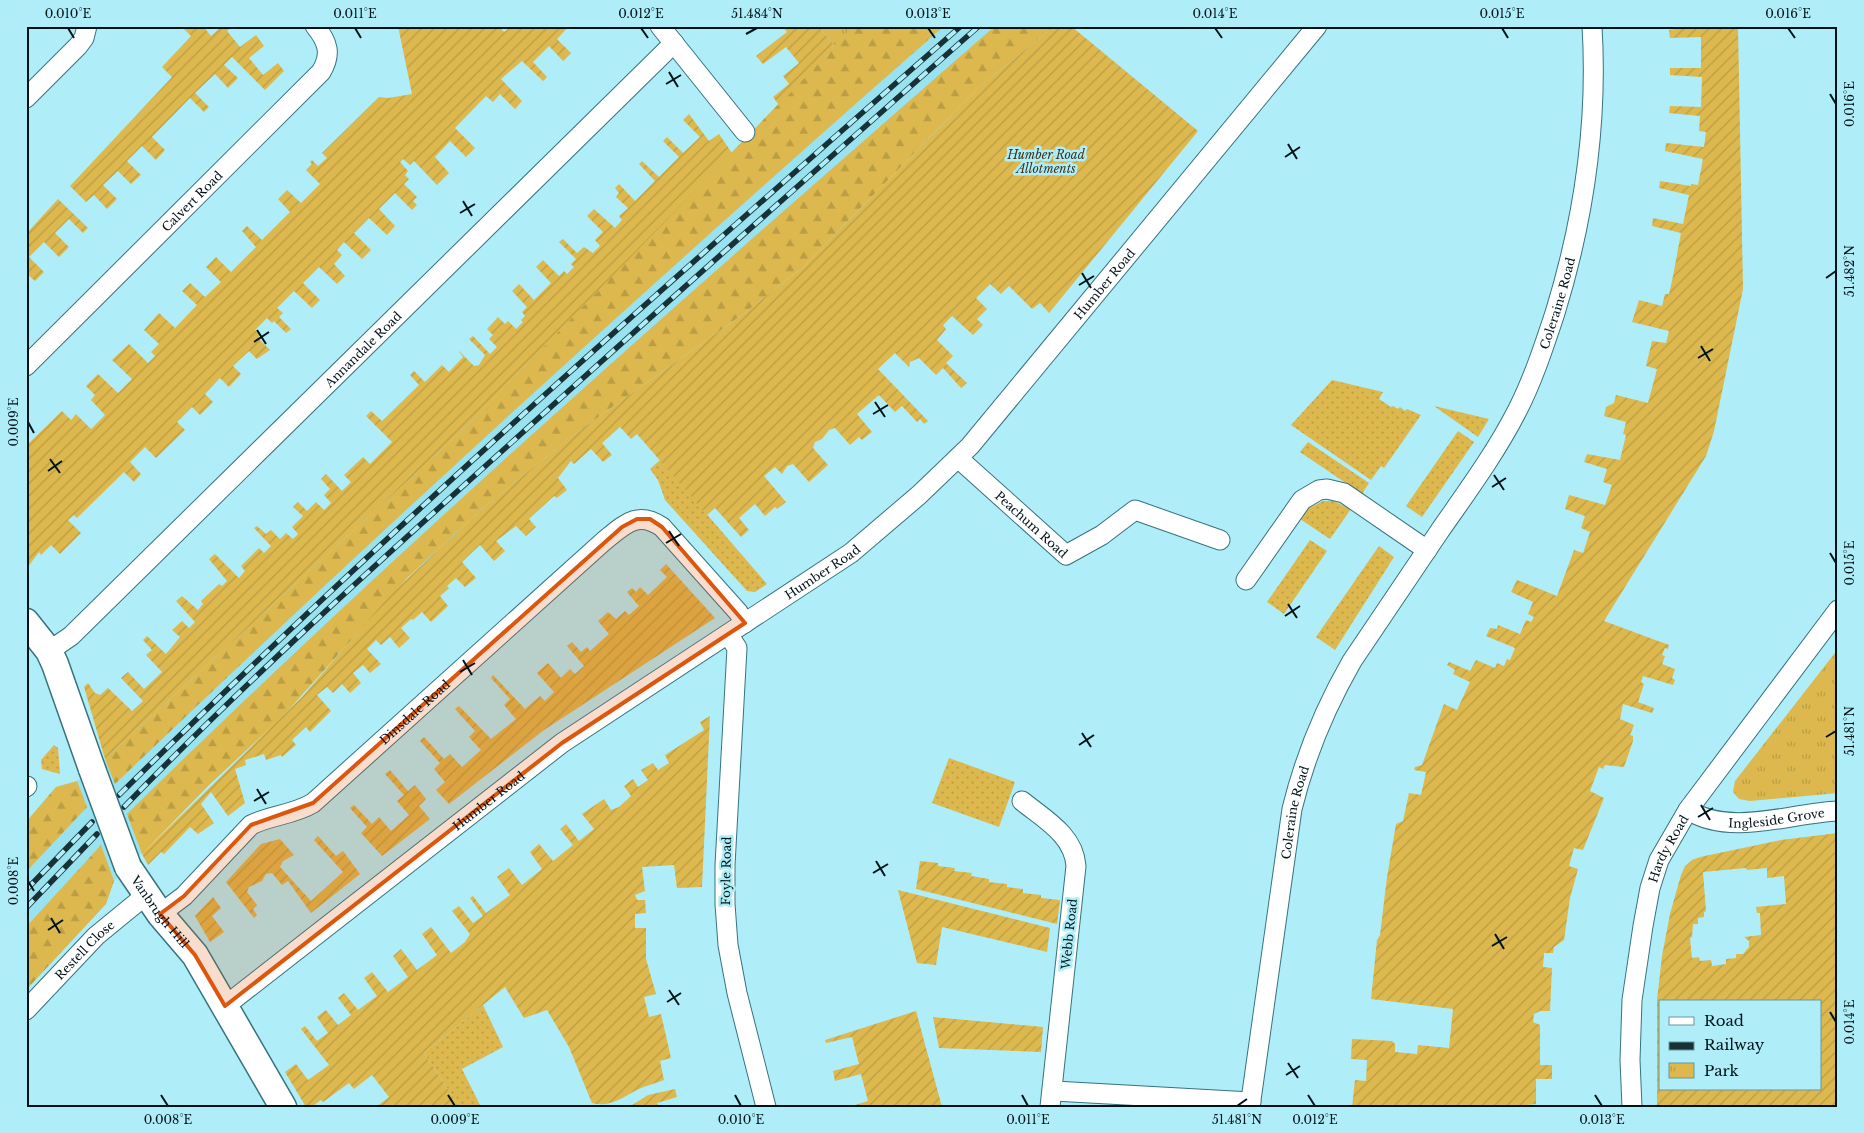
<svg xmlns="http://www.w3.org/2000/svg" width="1864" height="1133" viewBox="0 0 1864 1133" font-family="'Libre Baskerville',serif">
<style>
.built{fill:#99e2ef}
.grass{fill:url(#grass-dots)}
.forest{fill:url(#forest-firs)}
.park{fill:url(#park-tufts)}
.garden{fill:url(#garden-furrows);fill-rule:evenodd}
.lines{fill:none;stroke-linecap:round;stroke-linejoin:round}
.street-casing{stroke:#36737e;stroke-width:21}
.secondary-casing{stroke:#36737e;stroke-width:29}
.street{stroke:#fff;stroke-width:19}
.secondary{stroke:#fff;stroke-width:26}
.rail-casing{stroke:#183136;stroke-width:5.5}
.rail{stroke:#afeef9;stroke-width:4;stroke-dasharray:11;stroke-linecap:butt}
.secondary-bridge-casing{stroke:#36737e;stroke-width:29;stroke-linecap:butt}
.secondary-bridge{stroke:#fff;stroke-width:26}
.marked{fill:#dc560d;fill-opacity:0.2;stroke:#dc560d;stroke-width:4;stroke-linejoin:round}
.ticks{fill:none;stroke:#001317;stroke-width:2}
.labels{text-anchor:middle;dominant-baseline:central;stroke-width:5;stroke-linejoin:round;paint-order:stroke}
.park-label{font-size:12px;font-style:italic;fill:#3c331d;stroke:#afeef9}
.street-label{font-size:12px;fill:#001317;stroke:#afeef9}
.neatline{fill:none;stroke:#001317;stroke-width:2}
.ticks-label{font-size:12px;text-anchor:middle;fill:#001317}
</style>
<defs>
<pattern id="grass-dots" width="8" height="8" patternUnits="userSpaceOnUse" patternTransform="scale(1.25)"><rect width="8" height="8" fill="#dcb84e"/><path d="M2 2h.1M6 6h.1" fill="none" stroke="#bb9d43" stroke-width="1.8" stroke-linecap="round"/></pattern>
<pattern id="forest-firs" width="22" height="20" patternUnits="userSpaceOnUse" patternTransform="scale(1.25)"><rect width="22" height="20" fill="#dcb84e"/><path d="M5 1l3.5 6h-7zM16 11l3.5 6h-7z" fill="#bb9d43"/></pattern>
<pattern id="park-tufts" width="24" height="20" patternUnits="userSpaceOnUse" patternTransform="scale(1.25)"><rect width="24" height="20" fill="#dcb84e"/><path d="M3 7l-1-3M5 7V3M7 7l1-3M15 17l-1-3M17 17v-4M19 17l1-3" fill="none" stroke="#bb9d43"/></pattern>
<pattern id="garden-furrows" width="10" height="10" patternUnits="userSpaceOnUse" patternTransform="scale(1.25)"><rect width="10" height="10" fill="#dcb84e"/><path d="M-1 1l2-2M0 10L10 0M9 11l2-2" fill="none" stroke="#bb9d43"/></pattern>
</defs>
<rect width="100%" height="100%" fill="#afeef9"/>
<polygon class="built" points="854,26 1055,26 979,87 656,374 520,477 407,578 283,716 208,786 114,881 106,904 26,990 26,822 56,787 77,781 105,759 463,430"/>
<g class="grass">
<polygon points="1332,380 1383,392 1379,399 1391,407 1393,406 1398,409 1400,407 1405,411 1407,409 1421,415 1384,468 1381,466 1371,480 1291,425"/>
<polygon points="1434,406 1489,419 1478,437"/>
<polygon points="1458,431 1474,442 1422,517 1406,506"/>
<polygon points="1308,442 1369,483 1362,494 1300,452"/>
<polygon points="660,460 767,584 755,592 747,591 665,500 658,480 650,469"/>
<polygon points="1323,501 1333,501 1351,509 1330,539 1300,519 1305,510"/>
<polygon points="1310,540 1327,551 1284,614 1267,602"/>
<polygon points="1379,546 1394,557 1335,650 1316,637"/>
<polygon points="54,745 58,748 60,774 42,769 41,760"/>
<polygon points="949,758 1015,782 999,827 932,803"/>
<polygon points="483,1005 503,1047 462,1069 481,1107 460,1107 424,1053"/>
</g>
<g class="forest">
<path d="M854,26H944C663,273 385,525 115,784L105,759L463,430Z"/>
<path d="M995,26H1055L979,87L803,267L746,312L576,433L483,508L407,578L283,716L208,786L142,854L127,814C406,540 701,283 995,26Z"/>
<polygon points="77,781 87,807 26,872 26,822 56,787"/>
<polygon points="101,845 114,881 106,904 26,990 26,927"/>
</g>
<g class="park">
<polygon points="818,26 854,26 835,46"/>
<polygon points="1838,649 1838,793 1750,801 1739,799 1733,792 1735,781"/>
</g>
<g class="garden">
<polygon points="181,26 203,26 211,36 222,26 233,26 227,31 240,47 256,35 264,46 249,58 263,75 278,63 284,71 265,90 232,57 224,65 238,78 228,88 215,74 195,93 209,107 204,112 190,98 152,137 165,150 156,160 142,146 127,161 141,175 131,184 118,171 103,185 117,199 107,209 94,195 86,202 70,186 172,77 162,67 191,36"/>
<polygon points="398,26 499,26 504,32 512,26 569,26 557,39 571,53 563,61 549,46 533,62 547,77 543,81 522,61 501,79 522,101 515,109 500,94 493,102 486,96 455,128 475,148 466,157 450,141 435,157 449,173 437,185 414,161 410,165 403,159 400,162 408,171 405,175 409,179 404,184 417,197 413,201 417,205 412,210 395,193 379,209 395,226 387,235 369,218 354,233 371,250 362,259 344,242 337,250 342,255 334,264 345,276 337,284 319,267 303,283 320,300 312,308 294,291 277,308 283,313 279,317 291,329 286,333 274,321 272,323 267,318 255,330 260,335 258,338 270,350 257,359 249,351 233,366 241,374 229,387 220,378 205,394 213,402 200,415 192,407 177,422 185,430 156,458 145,447 130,462 141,474 134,482 124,472 77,518 74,515 68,520 81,533 60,554 51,545 41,555 39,552 27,568 26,446 62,411 71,420 76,414 91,429 105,415 91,400 95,395 86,386 98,374 118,393 132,379 112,360 129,344 148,363 155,356 151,352 159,344 144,330 159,313 175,328 197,305 182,291 190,283 205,297 221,282 206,267 216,257 231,272 256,247 242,231 247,226 262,240 290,212 278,199 287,190 301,203 320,184 306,170 312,164 310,162 312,160 318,166 327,158 322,153 379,97 388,98 412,94"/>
<polygon points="782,26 818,26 835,46 779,105 773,97 789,84 783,76 799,63 786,47 763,64 756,56 787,32"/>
<polygon points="1055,26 1071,26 1198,131 1049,313 1040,303 1032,309 1009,286 1001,294 990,284 976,298 987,309 977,319 983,325 973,335 952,316 943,325 946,329 937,340 953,356 946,363 967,383 961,388 943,368 936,375 919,358 910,362 909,367 895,353 878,369 928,421 924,424 920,419 917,422 902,406 895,412 879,395 857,414 872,432 862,440 859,437 850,445 835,428 829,430 822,439 815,442 813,448 828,465 809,482 793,464 787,466 782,474 775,467 764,476 786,502 777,509 775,507 765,516 755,504 739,518 749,530 741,537 715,508 707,515 637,434 631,439 620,427 602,443 612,455 603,462 591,449 574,464 571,461 558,478 567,490 557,498 554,496 529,519 536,527 526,536 516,526 496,541 505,551 494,561 480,545 462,562 476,578 465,587 456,578 447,586 449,588 440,596 448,606 431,622 422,612 413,620 411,619 401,628 410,638 399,648 390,637 381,645 376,640 367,649 381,664 370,673 363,665 353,673 361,683 350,693 342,684 333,693 327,687 317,695 331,711 310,732 306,727 292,740 296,745 282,757 281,755 266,760 264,754 245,760 246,765 235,769 245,803 228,816 211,792 201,804 214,823 198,834 190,827 164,854 161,852 148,865 142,854 302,697 390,595 483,508 576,433 746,312 803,267 979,87"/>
<path d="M1698,26H1738L1743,289L1714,431L1706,456L1604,621L1669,645L1668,649L1665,648L1662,655L1665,656L1662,664L1675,669L1672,678L1675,680L1673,685L1643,676L1641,682L1644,684L1638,702L1654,708L1652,713L1623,704L1620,719L1634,725L1630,735L1633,736V741L1624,767L1605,765L1603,769L1599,767L1590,791L1604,798L1583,850L1574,848L1569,866L1578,869L1570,898L1564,940L1554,947L1553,953H1544L1543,967L1552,968L1550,1011H1540L1534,1014L1533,1022L1540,1025V1065H1552V1079H1536V1104L1507,1107H1352L1355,1080L1366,1081L1367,1060L1351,1059L1352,1039L1392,1041L1395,1044V1052L1417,1054L1418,1045L1449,1048L1453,1009L1371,999L1377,940L1380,935L1387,877L1396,824L1403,821L1409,793L1421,795L1426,772L1414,770L1415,767L1422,765L1444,704L1457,710L1470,682L1453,674L1455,670L1447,665L1449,662L1470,671L1476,660L1495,668L1497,663L1504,666L1507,659L1510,660L1515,648L1486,636L1490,628L1497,629L1498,625L1520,634L1526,620L1531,622L1534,617L1528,614L1533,602L1511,592L1517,580L1557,596L1574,550L1583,553L1590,532L1581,528L1585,516L1565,509L1569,495L1605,505L1612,485L1603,482L1607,469L1584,462L1587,454L1620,460L1626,435L1623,434L1626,422L1604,416L1606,407L1614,403L1616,395L1648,403L1657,369L1646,366L1652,341L1666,343L1669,331L1632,322L1639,300L1662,306L1665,294H1669C1674,274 1677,253 1681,233L1652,226L1653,218L1683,224L1689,195L1659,188L1660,181L1691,186V184L1698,185L1703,159L1665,151L1666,143L1704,147L1706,132L1699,131L1700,116L1669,113L1670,106L1701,107L1702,77L1670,75V68H1701V37L1670,38L1669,30Z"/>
<polygon points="689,114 709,141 719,134 732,153 463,430 105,759 84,687 88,683 95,693 100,695 108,688 132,711 143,701 121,678 128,672 144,689 162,672 146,655 152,650 143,640 147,636 166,654 180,637 172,630 182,621 189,628 195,622 176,601 182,596 198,610 203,604 201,601 219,584 222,586 227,581 209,559 215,554 239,578 245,571 241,566 259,548 264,553 271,546 254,528 257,526 266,534 271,530 280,539 286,533 293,539 298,534 292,527 303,516 293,507 298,502 307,511 316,502 324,510 331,503 324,495 330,489 321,479 326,474 342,491 351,482 344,475 363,457 370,464 392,442 366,416 371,411 382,421 419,385 410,375 414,371 425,382 442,365 449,372 463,357 458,350 474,366 479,365 485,355 469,339 473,336 490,354 497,347 489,339 493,335 487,329 498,317 505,324 508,321 516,329 523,322 521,320 525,316 522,312 527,307 512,291 519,284 534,300 551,283 536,267 543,260 559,276 564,271 567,274 574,267 571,264 576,259 559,242 563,239 577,253 584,247 593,253 600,246 595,240 603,232 587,216 594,209 615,228 622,220 619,216 628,208 616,197 619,193 615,188 619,184 635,201 655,181 639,164 642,161 659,177 679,157 663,141 667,137 683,153 700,137 683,120"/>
<polygon points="58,199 88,228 83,233 69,219 55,233 69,247 59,257 44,242 29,257 44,272 35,281 26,273 26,234"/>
<polygon points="666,564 715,618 544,730 449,804 436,790 445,782 434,769 440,763 420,741 424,737 444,759 450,754 462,767 481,750 469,737 475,731 455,709 459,706 491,739 516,719 504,705 510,699 491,678 493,675 525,709 540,696 545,701 554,692 537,673 548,663 561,678 570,669 575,674 584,666 567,646 572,642 581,652 587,647 590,651 609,634 598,621 608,612 616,619 625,611 629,615 639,606 627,592 632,588 636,592 640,587 648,595 667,577 660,570"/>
<path d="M710,716L702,887L677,888L674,865L642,867L645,891L635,895L637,900H645L646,913L635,914V928H646V959L656,994L644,997L649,1017L661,1014L671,1058L660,1061L664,1080C657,1083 648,1085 641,1088C624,1096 612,1108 592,1103L569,1047L547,1010L524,1018L505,987L424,1053L460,1107H376L389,1097L372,1075L354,1089L349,1083L323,1102L321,1100L311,1107H306L285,1072L296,1064L308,1080L329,1065L301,1029L305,1026L317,1041L328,1033L317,1017L326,1010L338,1025L351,1015L338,998L344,993L358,1010L377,996L364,978L372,972L388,992L408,977L393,956L401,949L417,970L437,955L422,934L431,927L451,953L465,942L470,934L452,911L459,906L473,923L483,916L470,898L473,896L486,913L510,895L497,877L509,868L522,885L542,869L530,852L539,844L553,861L573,845L560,829L566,824L579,841L594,829L582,814L604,799L611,810L619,807L631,796L624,786L633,779L638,787L648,780L641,770L653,763L658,770L669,763L665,755L704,730L700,722Z"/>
<polygon points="390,770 408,791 415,785 426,799 419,806 430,819 382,856 361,833 367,827 350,808 354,805 372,824 379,817 391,831 409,815 397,801 404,795 385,774"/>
<path d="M1838,833V1107H1657V1000L1662,956L1670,914L1681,875L1685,866L1692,860L1700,857L1781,840ZM1746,868L1747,870L1767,868V878L1784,876L1786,904L1756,907L1757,913H1760L1761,935L1744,937L1749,941V947L1743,954H1736V958L1726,959V964L1712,966L1711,960L1700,961L1699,957L1692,958L1690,938L1692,937L1693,924H1698V918L1704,917V912L1706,911L1703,872ZM1660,1002H1820V1089H1660Z"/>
<polygon points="318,836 336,856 343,851 360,874 311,913 288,881 282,885 272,873 266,874 262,881 249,887 247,892 257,905 253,909 257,915 254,918 226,882 261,844 280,839 294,855 283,861 280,867 311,901 343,872 314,840"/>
<polygon points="920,861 938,863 938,866 955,868 954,871 972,873 971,876 989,879 989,882 1007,884 1007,887 1023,889 1023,893 1041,895 1041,898 1060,900 1057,924 916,889"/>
<polygon points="898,890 1050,928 1047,952 942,927 936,965 917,963"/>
<polygon points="213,897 221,908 212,916 224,932 210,942 195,916"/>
<polygon points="916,1011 942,1107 849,1107 868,1101 861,1074 835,1081 833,1071 859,1064 852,1037 826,1043 825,1040"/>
<polygon points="933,1017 1043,1027 1041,1052 939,1048"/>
<polygon points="675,1089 677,1097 657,1103 658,1107 629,1107 648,1095"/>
</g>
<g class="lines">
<defs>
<g id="street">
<polyline points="660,26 745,132"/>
<polyline points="26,98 78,46 84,38 87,26"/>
<path id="s1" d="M26,366L321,72C332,54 328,42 315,26"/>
<path id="s2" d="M958,458L1066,555L1102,535L1135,510L1220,540"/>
<polyline points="1246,580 1302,500 1319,490 1327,489 1344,493 1427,550"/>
<polyline points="728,634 737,648 725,865 725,904 728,945 737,993 766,1107"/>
<path id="s3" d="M49,651L71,636L674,43"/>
<polyline points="26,787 27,786"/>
<path d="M1022,801C1044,819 1074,835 1076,866L1050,1107"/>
<path id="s4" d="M1688,810C1731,837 1790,813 1838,811"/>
<path id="s5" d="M160,914L184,896L251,825C271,815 293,815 313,803L604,541C624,525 637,510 662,527L738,612L745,623"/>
<path id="s6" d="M225,1006L562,743L851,553L919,495L970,446L1317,26"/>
<path id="s7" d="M26,1010L96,936L146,895"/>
<polyline points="1054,1091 1251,1102"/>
<path id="s8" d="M1250,1107L1292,809C1305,756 1325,708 1352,661C1381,618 1410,575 1439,532C1466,493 1495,454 1517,411C1533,380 1544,346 1555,313C1584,219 1598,124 1592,26"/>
<path id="s9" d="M1632,1107L1630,1060L1632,1000L1643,926L1650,888L1659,860L1688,810L1838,610"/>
</g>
<g id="secondary">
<polyline points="26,622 49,651 55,664 92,769"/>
<path id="s10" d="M128,867L160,914L195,955L283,1107"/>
</g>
</defs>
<use href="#street" class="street-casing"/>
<use href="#secondary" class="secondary-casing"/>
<use href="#street" class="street"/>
<use href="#secondary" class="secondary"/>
<defs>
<g id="rail">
<path d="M119,795C389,528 675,277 961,26"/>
<path d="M124,807C244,683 373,567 501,452C659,309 819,167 979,26"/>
<polyline points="26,890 92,822"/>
<polyline points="26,908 97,834"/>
</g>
</defs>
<use href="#rail" class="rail-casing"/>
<use href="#rail" class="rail"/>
<defs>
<polyline id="secondary-bridge" points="92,769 128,867"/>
</defs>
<use href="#secondary-bridge" class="secondary-bridge-casing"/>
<use href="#secondary-bridge" class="secondary-bridge"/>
</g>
<path class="marked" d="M637,519H650L662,527L745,623L562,743L225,1006L195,955L160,914L184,896L251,825L313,803L622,527Z"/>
<path class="ticks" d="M68,28L74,38M355,28L361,38M641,28L648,38M928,28L935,38M1215,28L1222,38M1502,28L1508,38M1788,28L1795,38M746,34L757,28M669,72L678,87M666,84L681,75M1830,94L1836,104M1288,144L1297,159M1285,157L1300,147M463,201L472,216M460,213L475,204M1082,273L1091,288M1826,278L1836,271M1079,285L1094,276M257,330L266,344M254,342L269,332M1701,346L1710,361M1698,358L1713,349M875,402L885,417M873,414L888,405M28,422L34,433M50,459L60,473M48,471L62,461M1494,475L1504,490M1492,487L1506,478M669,531L679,546M666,543L681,534M1830,553L1836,563M1288,604L1297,618M1285,616L1300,606M463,660L472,675M460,672L475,663M1082,733L1091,747M1826,737L1836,731M1079,745L1094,735M257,789L266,804M254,801L269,792M1701,805L1710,820M1698,817L1713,808M876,861L885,876M873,873L888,864M28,881L34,891M51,918L60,933M48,930L63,920M1495,934L1504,949M1492,946L1507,937M669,990L679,1005M667,1002L681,993M1830,1012L1836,1022M1288,1063L1298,1078M1286,1075L1300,1066M161,1095L168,1106M448,1095L455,1106M735,1095L741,1106M1022,1095L1028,1106M1308,1095L1315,1106M1595,1095L1602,1106M1237,1106L1247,1099"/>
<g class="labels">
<g class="park-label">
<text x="1046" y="154">Humber Road<tspan x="1046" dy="14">Allotments</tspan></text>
</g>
<g class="street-label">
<text stroke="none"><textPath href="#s1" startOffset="234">Calvert Road</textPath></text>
<text stroke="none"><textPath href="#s6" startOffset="1144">Humber Road</textPath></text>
<text stroke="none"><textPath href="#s8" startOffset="876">Coleraine Road</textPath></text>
<text stroke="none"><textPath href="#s3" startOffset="436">Annandale Road</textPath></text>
<text stroke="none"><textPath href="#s2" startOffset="99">Peachum Road</textPath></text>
<text stroke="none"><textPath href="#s6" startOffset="739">Humber Road</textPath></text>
<text stroke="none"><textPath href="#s5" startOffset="330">Dinsdale Road</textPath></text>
<text stroke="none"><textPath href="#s6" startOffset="334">Humber Road</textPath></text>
<text stroke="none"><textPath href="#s8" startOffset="298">Coleraine Road</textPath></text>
<text stroke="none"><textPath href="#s4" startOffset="91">Ingleside Grove</textPath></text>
<text stroke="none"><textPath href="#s9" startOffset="264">Hardy Road</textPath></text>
<text transform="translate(726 871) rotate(-89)">Foyle Road</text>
<text stroke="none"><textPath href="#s10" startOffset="55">Vanbrugh Hill</textPath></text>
<text transform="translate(1069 934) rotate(-84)">Webb Road</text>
<text stroke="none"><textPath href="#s7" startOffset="84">Restell Close</textPath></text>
</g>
</g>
<rect width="1864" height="1133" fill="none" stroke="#afeef9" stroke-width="55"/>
<rect x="1659" y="1000" width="162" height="90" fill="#afeef9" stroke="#69969f"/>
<rect x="1669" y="1017" width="25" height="8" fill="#ffffff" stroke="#69969f"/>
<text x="1704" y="1026" font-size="15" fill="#001317">Road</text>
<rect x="1669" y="1042" width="25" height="8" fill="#183136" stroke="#69969f"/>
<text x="1704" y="1050" font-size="15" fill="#001317">Railway</text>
<rect x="1669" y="1063" width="25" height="15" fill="url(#park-tufts)" stroke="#69969f"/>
<text x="1704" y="1076" font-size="15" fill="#001317">Park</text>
<rect x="28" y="28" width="1808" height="1078" class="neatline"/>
<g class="ticks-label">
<text x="68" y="18">0.010°E</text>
<text x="355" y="18">0.011°E</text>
<text x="641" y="18">0.012°E</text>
<text x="757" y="18">51.484°N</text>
<text x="928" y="18">0.013°E</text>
<text x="1215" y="18">0.014°E</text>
<text x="1502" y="18">0.015°E</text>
<text x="1788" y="18">0.016°E</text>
<text transform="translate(1850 104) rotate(-90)" y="4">0.016°E</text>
<text transform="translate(1850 271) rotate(-90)" y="4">51.482°N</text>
<text transform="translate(14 422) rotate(-90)" y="4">0.009°E</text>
<text transform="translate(1850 563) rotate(-90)" y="4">0.015°E</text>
<text transform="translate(1850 731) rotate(-90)" y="4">51.481°N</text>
<text transform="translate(14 881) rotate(-90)" y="4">0.008°E</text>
<text transform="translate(1850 1022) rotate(-90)" y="4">0.014°E</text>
<text x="168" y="1124">0.008°E</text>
<text x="455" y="1124">0.009°E</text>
<text x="741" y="1124">0.010°E</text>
<text x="1028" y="1124">0.011°E</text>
<text x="1237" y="1124">51.481°N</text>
<text x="1315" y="1124">0.012°E</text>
<text x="1602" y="1124">0.013°E</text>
</g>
</svg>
